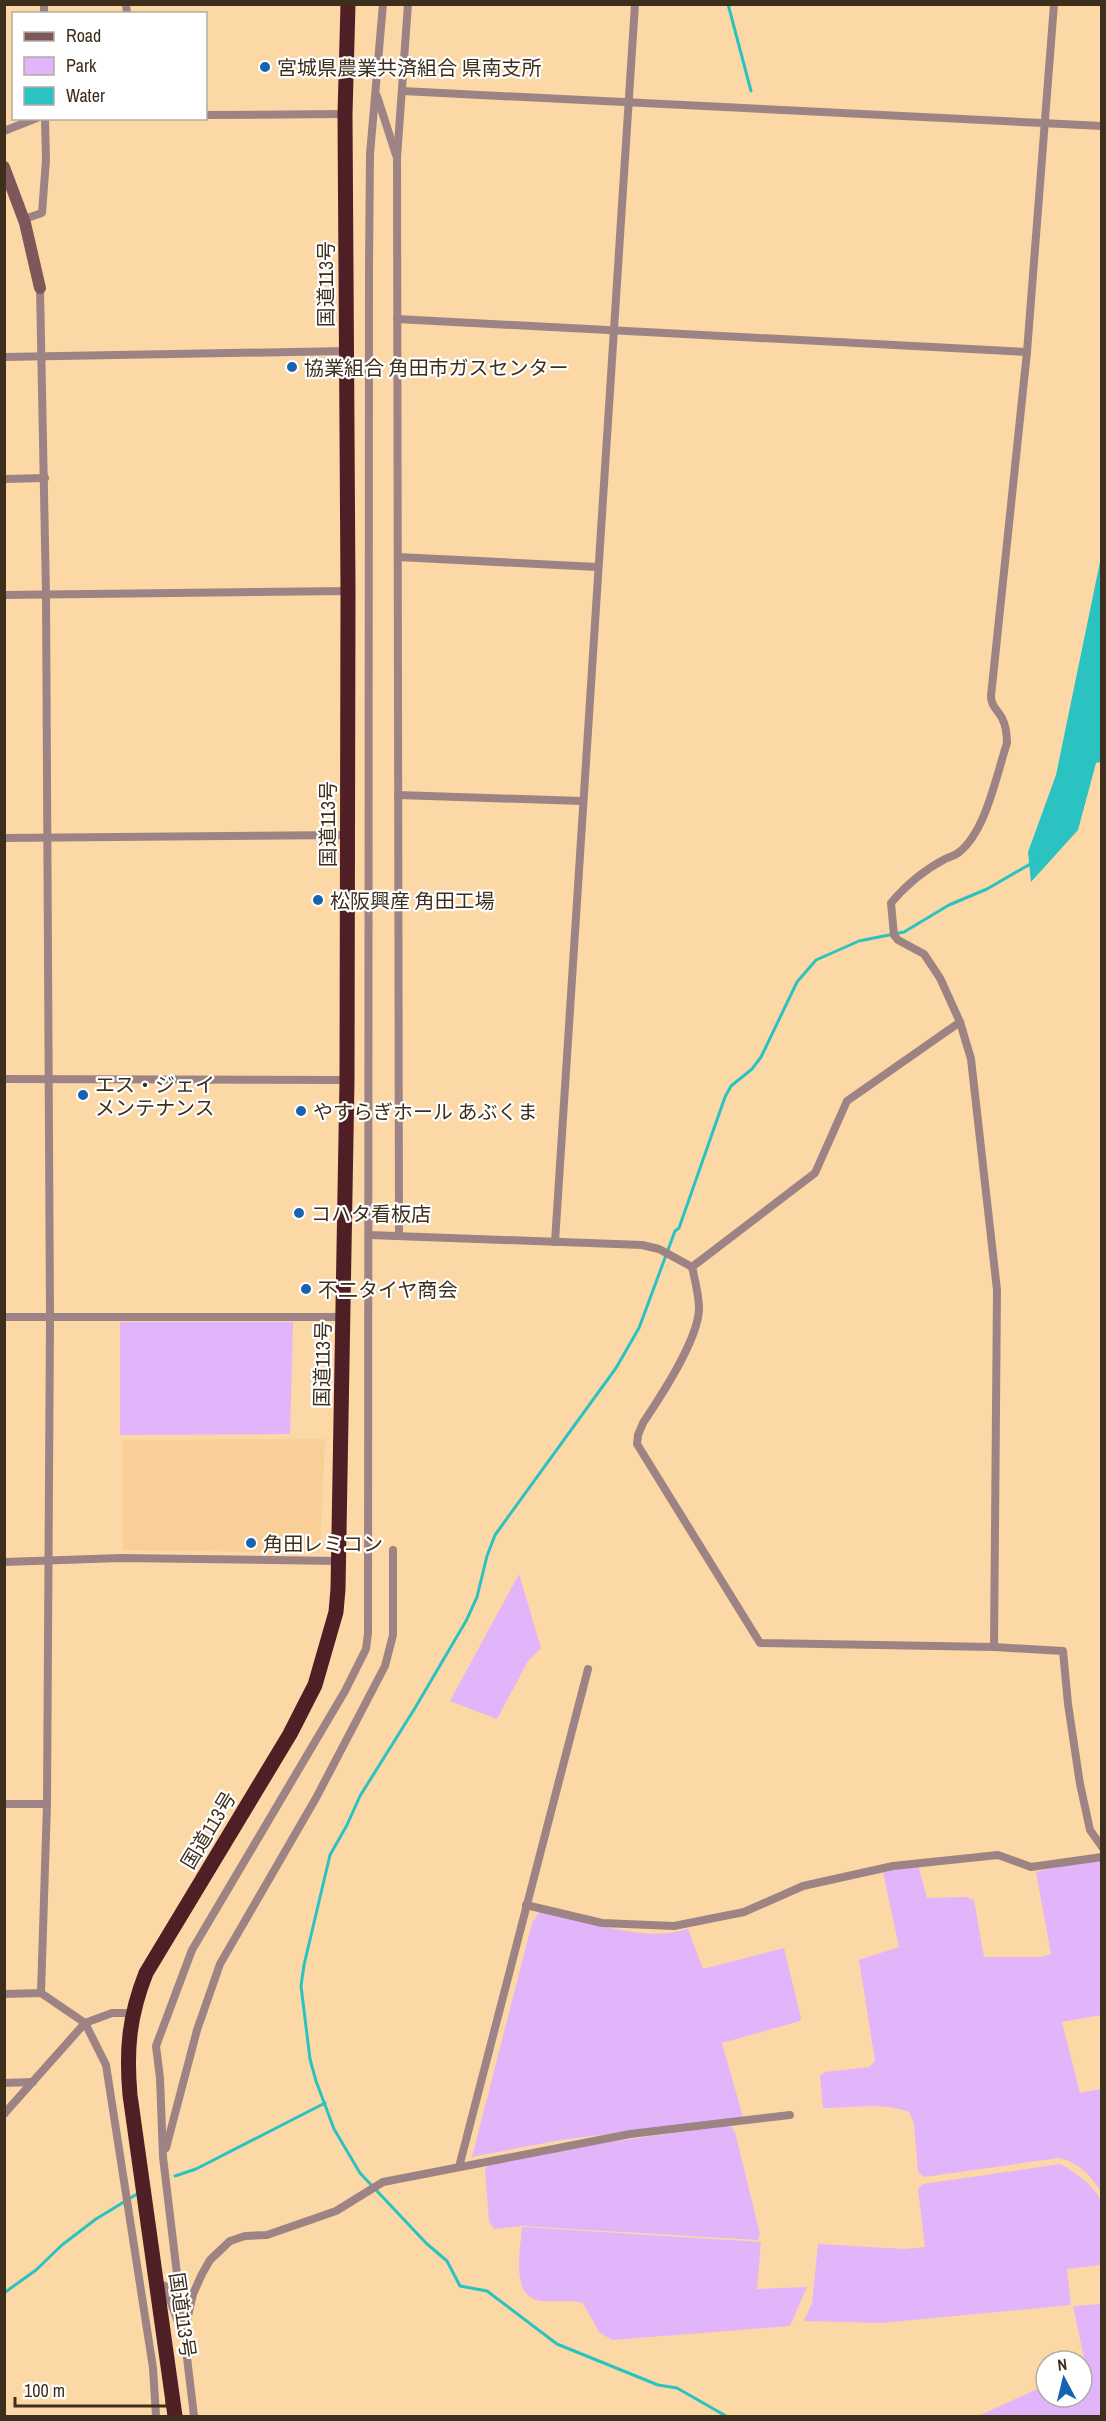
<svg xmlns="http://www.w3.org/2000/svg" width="1106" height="2421" viewBox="0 0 1106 2421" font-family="'Archivo Narrow','Noto Sans JP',sans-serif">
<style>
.built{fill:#f9cf97}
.green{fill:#e2b4f9}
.water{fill:#2ac3c2}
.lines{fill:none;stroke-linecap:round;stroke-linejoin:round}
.stream{stroke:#2ac3c2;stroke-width:3}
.street{stroke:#9e8384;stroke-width:8}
.secondary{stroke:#7e575a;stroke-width:12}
.highway{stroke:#501e25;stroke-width:15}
.poi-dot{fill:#1762b1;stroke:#fff;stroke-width:2}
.labels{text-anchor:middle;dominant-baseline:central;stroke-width:4.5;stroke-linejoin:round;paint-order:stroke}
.poi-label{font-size:20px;fill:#3e2f1c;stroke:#fff;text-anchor:start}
.street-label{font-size:20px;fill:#3e2f1c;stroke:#fff}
</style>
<rect width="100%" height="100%" fill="#fdd8a7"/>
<polygon class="built" points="325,1439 320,1553 123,1550 122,1440"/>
<g class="green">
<polygon points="120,1322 293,1322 290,1434 120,1435"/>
<polygon points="519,1574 541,1648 528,1661 497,1719 450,1701"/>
<path d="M1095,1858L1101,1859V2015L1062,2022L1080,2093L1101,2089V2191C1088,2173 1080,2163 1058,2158L924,2177L918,2172L914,2124L909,2112C887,2102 847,2108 823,2108L820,2076L825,2072L869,2067L875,2061L859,1960L899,1947L883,1872L918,1865L927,1898L966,1897L974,1900L984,1957H1042L1051,1954L1036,1872Z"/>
<path d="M540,1911H547C589,1922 646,1943 688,1929L703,1969L784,1948L801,2018L800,2021L722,2043L743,2117L561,2140L472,2157L532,1923Z"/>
<polygon points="730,2125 735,2132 760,2234 758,2240 522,2226 494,2229 489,2221 485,2170 489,2163 610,2142"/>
<path d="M1060,2164C1073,2170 1098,2189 1102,2203C1105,2217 1102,2249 1101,2265L1067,2269L1071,2305L881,2323L804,2321L812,2303L818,2244L905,2249L925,2247L918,2189L923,2184Z"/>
<path d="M522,2227L761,2242L757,2289L807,2287L790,2326L612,2340L599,2332L583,2303C569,2300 555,2302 541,2301C509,2297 521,2248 522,2227Z"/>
<polygon points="1101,2304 1101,2416 978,2416 1046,2385 1046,2397 1082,2397 1082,2369 1086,2367 1073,2306"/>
</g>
<polygon class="water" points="1101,557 1101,762 1096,763 1078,830 1031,882 1028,852 1056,775"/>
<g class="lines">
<g class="stream">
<polyline points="728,4 751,91"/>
<polyline points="175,2176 196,2169 325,2103"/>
<polyline points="4,2293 36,2270 62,2245 96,2219 137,2194"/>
<polyline points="726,2416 677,2388 658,2385 557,2344 487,2291 460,2286 447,2261 426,2243 360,2173 334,2129 316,2081 310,2059 301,1986 304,1965 330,1855 347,1825 360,1796 415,1708 466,1621 477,1597 487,1556 495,1535 616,1368 639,1328 675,1231 679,1228 725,1097 731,1086 752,1069 761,1057 797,982 816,960 859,941 904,932 949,905 987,889 1032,863"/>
</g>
<g class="street">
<polyline points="44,4 44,14"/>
<polyline points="126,4 127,14"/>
<polyline points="402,91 1102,126"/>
<polyline points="377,96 396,155"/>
<polyline points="206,115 345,114"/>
<polyline points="4,131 37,118"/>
<polyline points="24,219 42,213 46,160 45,118"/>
<polyline points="40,288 46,594 50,1318 47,1804 41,1993"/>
<polyline points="397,319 1027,352"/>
<polyline points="4,357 347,351"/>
<polyline points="4,479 45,478"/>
<polyline points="398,557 597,567"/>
<polyline points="4,595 348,591"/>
<polyline points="398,795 582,801"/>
<polyline points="4,838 348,835"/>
<polyline points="4,1079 347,1080"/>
<path d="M369,1235L642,1245L659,1249L692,1267C695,1280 699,1295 699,1309C698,1340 661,1396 643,1423L638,1435L637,1444L760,1643L994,1647L1063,1651L1068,1704L1080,1784L1090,1830L1102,1847"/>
<polyline points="399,1235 397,158 408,4"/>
<polyline points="555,1242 635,4"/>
<polyline points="692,1267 815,1173 847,1101 960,1022"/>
<polyline points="4,1317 344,1317"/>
<polyline points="4,1562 121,1558 338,1561"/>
<path d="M994,1647L997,1290L971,1059L960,1022L940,978L924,954L898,940L894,935L891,903C906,885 924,870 945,859C949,857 954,856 958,853C986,832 996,776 1007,743C1007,734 1006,726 1002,718C997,709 991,706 991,696L1027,352L1054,4"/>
<polyline points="4,1804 47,1804"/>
<polyline points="526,1905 602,1923 674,1926 744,1912 803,1886 893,1866 998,1855 1031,1867 1102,1857"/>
<polyline points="4,1994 41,1993 85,2023 106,2065 153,2368 156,2416"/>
<polyline points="4,2083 33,2082"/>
<polyline points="4,2114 85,2023 112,2013 132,2013"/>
<polyline points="166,2148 197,2030 220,1964 316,1798 385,1666 393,1635 393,1550"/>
<polyline points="459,2167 588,1669"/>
<polyline points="157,2284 165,2286 178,2322 185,2329 193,2294 202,2274 210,2260 230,2241 245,2236 267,2235 336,2211 383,2182 630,2134 790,2115"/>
<polyline points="194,2416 163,2157 160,2078 156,2046 192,1950 345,1691 366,1649 368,1633 369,267 370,154 383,4"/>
</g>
<polyline class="secondary" points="4,167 25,223 40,288"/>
<path class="highway" d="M175,2416L130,2095C126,2050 129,2016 146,1973L290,1734L315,1685L336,1612L338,1589L347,1080L348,591L345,114L348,4"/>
</g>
<g class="poi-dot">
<circle cx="265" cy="67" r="6"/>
<circle cx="292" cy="367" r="6"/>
<circle cx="318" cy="900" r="6"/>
<circle cx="83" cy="1095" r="6"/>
<circle cx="301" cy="1111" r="6"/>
<circle cx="299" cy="1213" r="6"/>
<circle cx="306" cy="1289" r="6"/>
<circle cx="251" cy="1543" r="6"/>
</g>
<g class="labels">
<g class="poi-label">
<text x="277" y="67">宮城県農業共済組合 県南支所</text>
<text x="304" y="367">協業組合 角田市ガスセンター</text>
<text x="330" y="900">松阪興産 角田工場</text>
<text x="95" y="1084">エス・ジェイ<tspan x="95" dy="23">メンテナンス</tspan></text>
<text x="313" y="1111">やすらぎホール あぶくま</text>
<text x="311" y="1213">コハタ看板店</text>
<text x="318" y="1289">不二タイヤ商会</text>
<text x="263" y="1543">角田レミコン</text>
</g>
<g class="street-label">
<text transform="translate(325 284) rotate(-90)">国道113号</text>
<text transform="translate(327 824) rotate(-90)">国道113号</text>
<text transform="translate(322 1364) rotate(-89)">国道113号</text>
<text transform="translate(208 1830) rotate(-59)">国道113号</text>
<text transform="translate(183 2315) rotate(82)">国道113号</text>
</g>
</g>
<rect width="1106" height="2421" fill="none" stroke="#3e2f1c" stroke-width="12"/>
<rect x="12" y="12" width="195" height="108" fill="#ffffff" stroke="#b2aca4" stroke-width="1.5"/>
<rect x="24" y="32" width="30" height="9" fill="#7e575a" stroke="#b2aca4" stroke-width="1.5"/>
<text x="66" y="42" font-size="18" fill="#3e2f1c">Road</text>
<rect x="24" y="57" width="30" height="18" fill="#e2b4f9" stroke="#b2aca4" stroke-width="1.5"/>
<text x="66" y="72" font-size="18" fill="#3e2f1c">Park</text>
<rect x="24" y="87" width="30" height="18" fill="#2ac3c2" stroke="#b2aca4" stroke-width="1.5"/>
<text x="66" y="102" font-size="18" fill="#3e2f1c">Water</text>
<g transform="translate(1064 2379) rotate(353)"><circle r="28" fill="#ffffff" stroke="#b2aca4" stroke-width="1.5"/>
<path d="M0-4.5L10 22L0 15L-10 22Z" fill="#1762b1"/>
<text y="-9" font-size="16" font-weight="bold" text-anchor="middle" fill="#3e2f1c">N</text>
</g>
<path d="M15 2397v9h152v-9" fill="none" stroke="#3e2f1c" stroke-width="3"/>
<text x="24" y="2397" font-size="18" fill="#3e2f1c" stroke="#ffffff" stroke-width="4.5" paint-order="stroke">100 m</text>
</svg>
